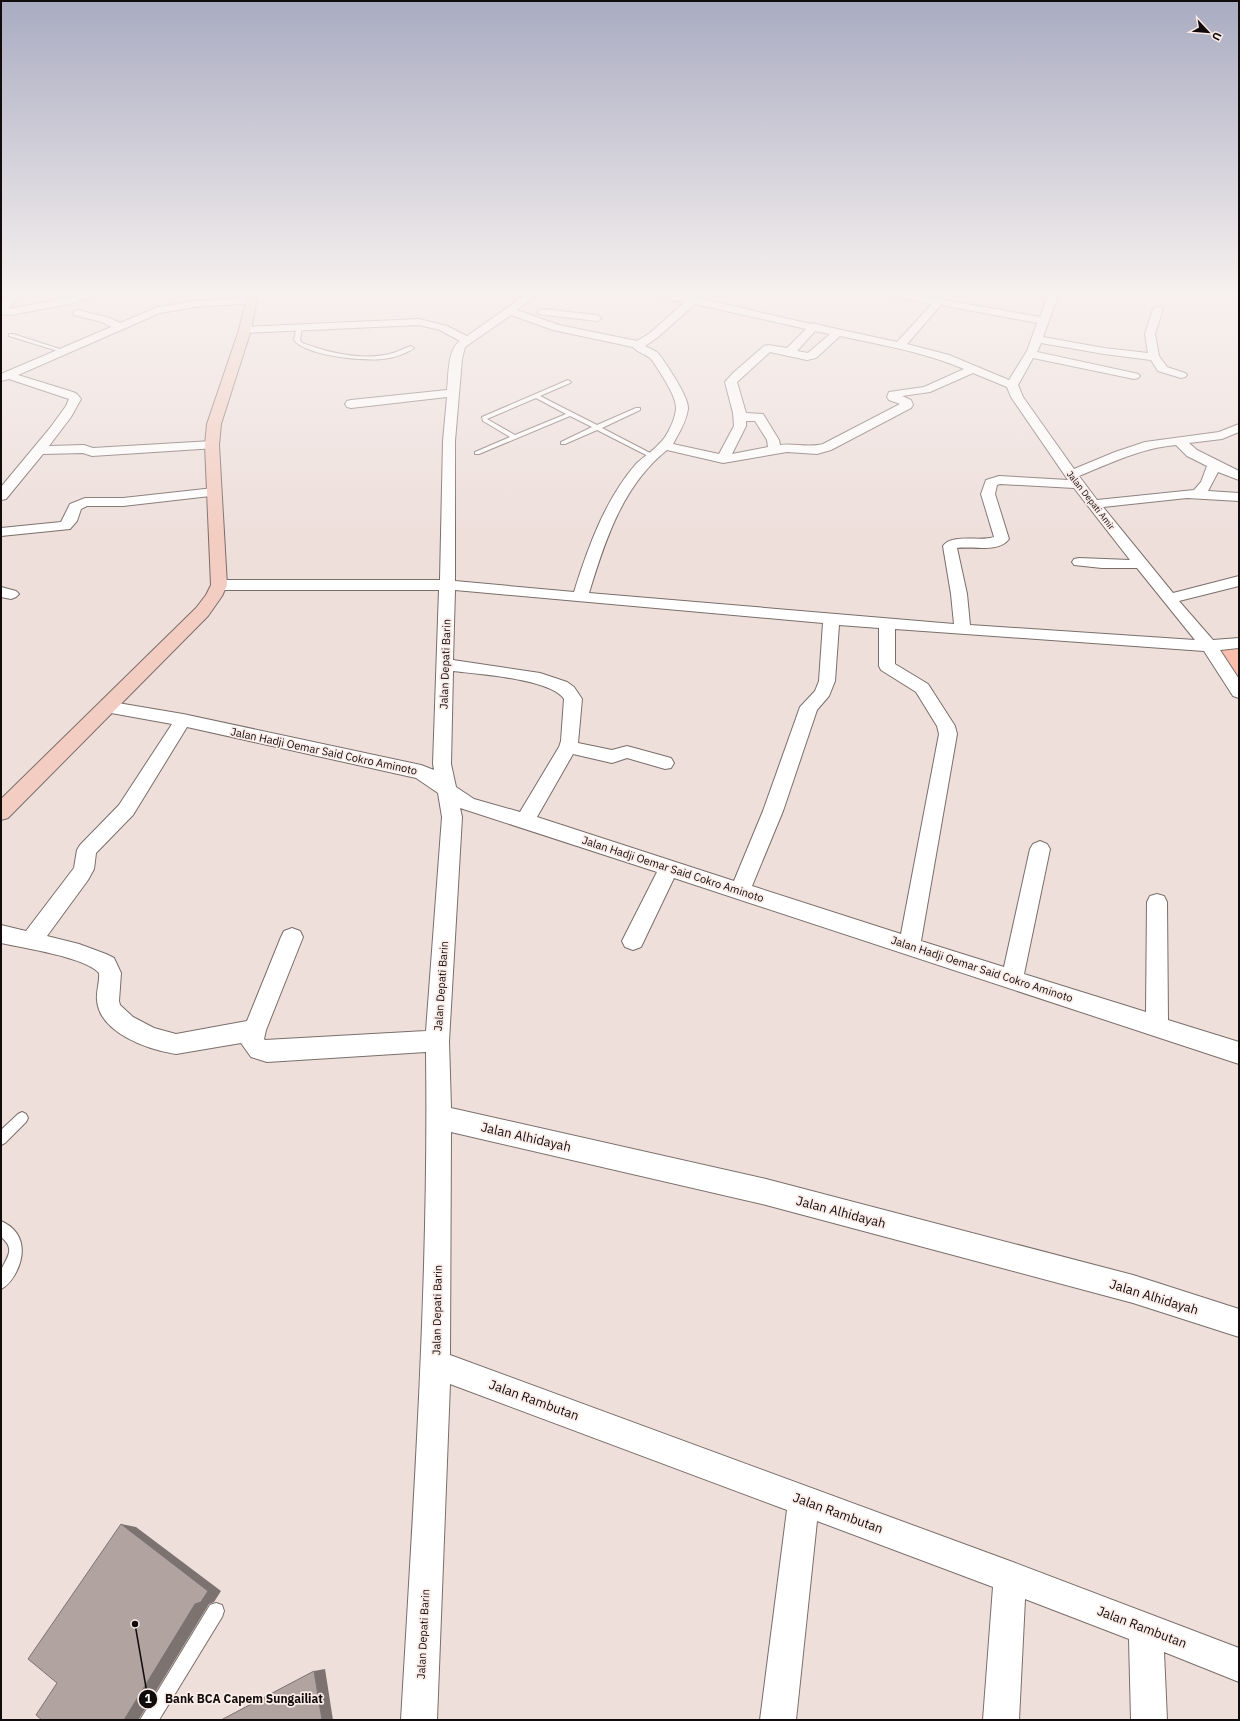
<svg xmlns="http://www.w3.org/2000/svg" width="1240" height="1721" viewBox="0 0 1240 1721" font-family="'IBM Plex Sans',sans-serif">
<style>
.green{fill:#f9beac}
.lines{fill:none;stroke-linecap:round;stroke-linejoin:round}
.lane-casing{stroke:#7a6e6a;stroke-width:2}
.street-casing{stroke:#7a6e6a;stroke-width:2}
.secondary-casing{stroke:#7a6e6a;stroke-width:2}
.lane{fill:#fff;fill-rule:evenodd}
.street{fill:#fff;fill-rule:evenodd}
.secondary{fill:#f3cdc2;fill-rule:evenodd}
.shaded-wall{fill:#7c7370}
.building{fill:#b1a4a0;stroke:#7c7370}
.labels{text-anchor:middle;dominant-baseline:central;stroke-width:3.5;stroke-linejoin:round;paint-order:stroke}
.far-street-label{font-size:9px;fill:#110c0b;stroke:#fbece8}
.street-label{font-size:11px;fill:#110c0b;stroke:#fbece8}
.near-street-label{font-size:13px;fill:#110c0b;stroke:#fbece8}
.leader{fill:none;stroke:#110c0b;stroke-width:1.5}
.callout-dot{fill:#110c0b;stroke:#fbece8;stroke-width:1.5}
.mark-label{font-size:12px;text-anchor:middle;font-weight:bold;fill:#fff}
.callout-label{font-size:12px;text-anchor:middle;font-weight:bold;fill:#110c0b;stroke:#fbece8;stroke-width:3.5;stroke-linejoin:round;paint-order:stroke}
</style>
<rect width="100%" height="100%" fill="#eedfdb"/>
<polygon class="green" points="1239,649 1239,692 1211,651"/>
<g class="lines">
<defs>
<g id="lane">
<path d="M297,326L302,327L300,340L302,343C327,352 357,360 384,355C394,354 402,349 411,346L414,348C406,354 393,358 382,359C363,361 306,356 294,340Z"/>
<polygon points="9,334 13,334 66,351 61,352 9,336"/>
<path d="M568,380L571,382L570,383L540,396L597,425L636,408H640V410L602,428L654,455V457H650L597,430L565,444H561V442L592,427L570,416L479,454H475V452L510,437L483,421L482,417ZM536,398L566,414L515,435L487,419Z"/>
<polygon points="22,1112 26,1114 28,1118 26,1122 5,1143 1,1145 1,1130 18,1114"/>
<path d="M1,1221C26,1232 26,1256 14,1276C10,1282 7,1286 1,1289C1,1283 0,1275 1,1270C7,1257 16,1249 1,1237Z"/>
<polygon points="216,1603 222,1605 224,1611 222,1617 159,1720 140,1720 210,1605"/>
</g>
<g id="street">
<polygon points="12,293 22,293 8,309 68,298 89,293 104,293 103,295 69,304 11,315 1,314 1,302"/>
<path d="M528,293H539L517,310L559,325L637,341L650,333L685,302L652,295L651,293H668L694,297L811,324L814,323L819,325L897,342L932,304L890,296L886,295L885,293H904L1040,317L1049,293H1059L1043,337L1104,348L1148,353L1145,334L1153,309L1158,306L1163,309L1155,334L1159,356L1167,367L1185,373L1187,375L1185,377L1181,378L1158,371L1151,360L1104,354L1041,343L1037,352L1134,373L1138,374L1140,376L1138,378L1134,379L1033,358L1018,385L1023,397L1074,469L1115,452L1145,442L1219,432L1239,424V432L1222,439L1189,443L1197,450L1239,471V480L1218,472L1208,491L1239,493V501L1187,498L1103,507L1173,593L1239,576V586L1179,601L1213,640L1239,638V648L1220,650L1239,679V698L1233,696L1204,651L895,629V664L928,684L955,726L957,734L921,941L1004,967L1030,849L1033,844L1040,841L1047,844L1050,849L1024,974L1146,1012L1147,902L1150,896L1157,894L1164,896L1167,902L1168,1020L1239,1042V1064L674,878L641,947L633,950L625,947L622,941L657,872L460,808L462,817L449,1041L451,1108L766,1179L1133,1275L1239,1309V1337L1133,1303L766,1205L451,1132L450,1355L1010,1561L1239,1648V1682L1164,1652L1167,1720H1131L1129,1639L1025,1599L1019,1720H983L993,1587L817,1521L796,1720H760L787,1510L450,1384L437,1720H401C414,1498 429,1275 426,1052L267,1062L251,1057L241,1043L176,1054C149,1050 99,1033 97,1000C96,991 100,982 99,973C85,957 23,948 1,943V925L26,931L74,868L77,850L80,845L119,805L172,724L100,711L97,707L100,703L106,701L183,714L421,765L434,770L433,764L439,590H219L214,588L211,585L214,582L219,580H440L443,441L447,397L351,408L347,407L345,404L347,401L351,400L447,390C449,375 447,350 460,341L440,330L419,325L245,333L240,330L245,327L419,319L447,326L467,336ZM695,304L806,329L787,348L768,345L764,346L733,373L725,382L733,413L734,426L719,454L673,444C679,433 686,422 688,409C689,397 668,367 661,357L657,352L645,346L658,337ZM941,305L1037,323L1027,351L1009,380L949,355L907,344ZM511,315L553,330L633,347C639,354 647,354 652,360C659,371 677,396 676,409C675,420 667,437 659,444C652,452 643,457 636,464C605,500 588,547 574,592L455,581V441L462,359L465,347ZM815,331L830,334L808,353L797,351ZM840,336C882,345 924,352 964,369L924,387L889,392L887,397L889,400L900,404L823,444C809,448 794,443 780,445L779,440L763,414L746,413L737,382L770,352L807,360L816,358ZM973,373L1007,387L1011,397L1068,480L999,476L986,480L981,494L994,537C981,542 952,533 943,546L951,594L954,624L589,593C605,540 623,485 667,450L723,463L787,452L817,454L831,450L911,408L913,405L911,400L902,396L930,392ZM746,421H755L767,440L768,447L732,454L746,426ZM1176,445L1187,456L1207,466L1201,482L1194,490L1097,500L1079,476C1111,463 1141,448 1176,445ZM1000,484L1074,488L1130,560L1079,558L1074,559L1072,562L1074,565L1102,568H1137L1195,640L970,625L967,594L957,548C972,546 999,553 1009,539L995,494L997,485ZM455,590L823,623L819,681L815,691L800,707L763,811L734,881L537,817L573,754L612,763L627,758L665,769L671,768L674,763L671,758L627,746L612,750L578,743L582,699L574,687L567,682L540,673L453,660ZM839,625L879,628V666L881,670L916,692L937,726L939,734L901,934L752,886L783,811L817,710L829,696L835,681ZM453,671C477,674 552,679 564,699L561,741L559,747L520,812L474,799L456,787L451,764ZM187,727L416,778L438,793L442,817L426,1031L265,1040L264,1039L266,1030L303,937L300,931L292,928L284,931L281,937L247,1021L176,1034L154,1028L133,1017L120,1005L119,1001L121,973L114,958L106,954L79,944L47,936L88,880L94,869L96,853L133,815Z"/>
<polygon points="251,298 256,301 255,303 195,307 160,313 18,375 73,392 77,394 81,399 71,417 49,446 84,445 93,448 212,441 216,442 218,445 216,448 92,456 83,453 43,454 6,499 1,500 1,487 50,428 66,406 69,399 9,379 1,381 1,374 111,327 102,322 74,315 73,313 74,311 78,310 110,318 120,323 158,307 195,301"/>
<polygon points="542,309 597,315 602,318 597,321 538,314 537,312"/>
<polygon points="214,488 219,489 221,492 219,495 123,506 87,506 81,509 77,521 70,529 1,536 1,528 61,522 70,504 85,498 123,498"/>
<polygon points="1,587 16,591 19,594 16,597 11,599 1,597"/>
</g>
<polygon id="secondary" points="248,293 258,293 251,330 221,424 219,445 227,585 222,596 208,616 8,818 1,820 1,799 196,608 206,595 211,585 205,445 207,424 239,330"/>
</defs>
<use href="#lane" class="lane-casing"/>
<use href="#street" class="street-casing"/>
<use href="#secondary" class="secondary-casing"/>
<use href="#lane" class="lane"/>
<use href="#street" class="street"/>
<use href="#secondary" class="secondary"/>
</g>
<g class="shaded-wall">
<polygon points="121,1524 136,1527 221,1591 214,1602 209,1604 139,1719 139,1720 124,1720"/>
<polygon points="325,1669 333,1720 322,1720 314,1671"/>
</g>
<g class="building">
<polygon points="121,1524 208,1591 201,1602 195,1604 124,1720 42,1720 36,1715 57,1683 28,1659"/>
<polygon points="314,1671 322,1720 221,1720"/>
</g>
<linearGradient id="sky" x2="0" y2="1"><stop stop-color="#a9abc1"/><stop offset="0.55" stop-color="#f7f1ef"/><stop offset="1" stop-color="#f7f1ef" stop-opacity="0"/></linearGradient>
<rect width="1240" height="534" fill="url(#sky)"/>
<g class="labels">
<g class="far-street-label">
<text transform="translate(1091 500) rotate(52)">Jalan Depati Amir</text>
</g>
<g class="street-label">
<text transform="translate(445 664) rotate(-88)">Jalan Depati Barin</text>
<text transform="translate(324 751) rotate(12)">Jalan Hadji Oemar Said Cokro Aminoto</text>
<text transform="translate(673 869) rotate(18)">Jalan Hadji Oemar Said Cokro Aminoto</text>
<text transform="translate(982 969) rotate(18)">Jalan Hadji Oemar Said Cokro Aminoto</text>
<text transform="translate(441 986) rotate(-86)">Jalan Depati Barin</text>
<text transform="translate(437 1310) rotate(-89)">Jalan Depati Barin</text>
<text transform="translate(423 1634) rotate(-87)">Jalan Depati Barin</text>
</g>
<g class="near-street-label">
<text transform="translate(526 1137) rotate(13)">Jalan Alhidayah</text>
<text transform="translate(841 1212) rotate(15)">Jalan Alhidayah</text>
<text transform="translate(1154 1297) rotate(17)">Jalan Alhidayah</text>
<text transform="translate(534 1400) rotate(20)">Jalan Rambutan</text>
<text transform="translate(838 1513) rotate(20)">Jalan Rambutan</text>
<text transform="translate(1142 1627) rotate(21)">Jalan Rambutan</text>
</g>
</g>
<path class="leader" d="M135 1624L148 1699"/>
<g class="callout-dot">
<circle cx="135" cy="1624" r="4"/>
<circle cx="148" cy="1699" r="10"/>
</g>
<g class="mark-label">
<text x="148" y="1703">1</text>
</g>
<g class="callout-label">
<text x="244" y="1703">Bank BCA Capem Sungailiat</text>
</g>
<rect width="1240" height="1721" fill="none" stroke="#110c0b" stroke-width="4"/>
<g transform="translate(1208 32) rotate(116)" stroke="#fbece8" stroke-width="3" paint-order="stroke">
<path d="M0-3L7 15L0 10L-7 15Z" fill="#110c0b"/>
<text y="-6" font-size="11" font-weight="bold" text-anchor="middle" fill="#110c0b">U</text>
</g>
</svg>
